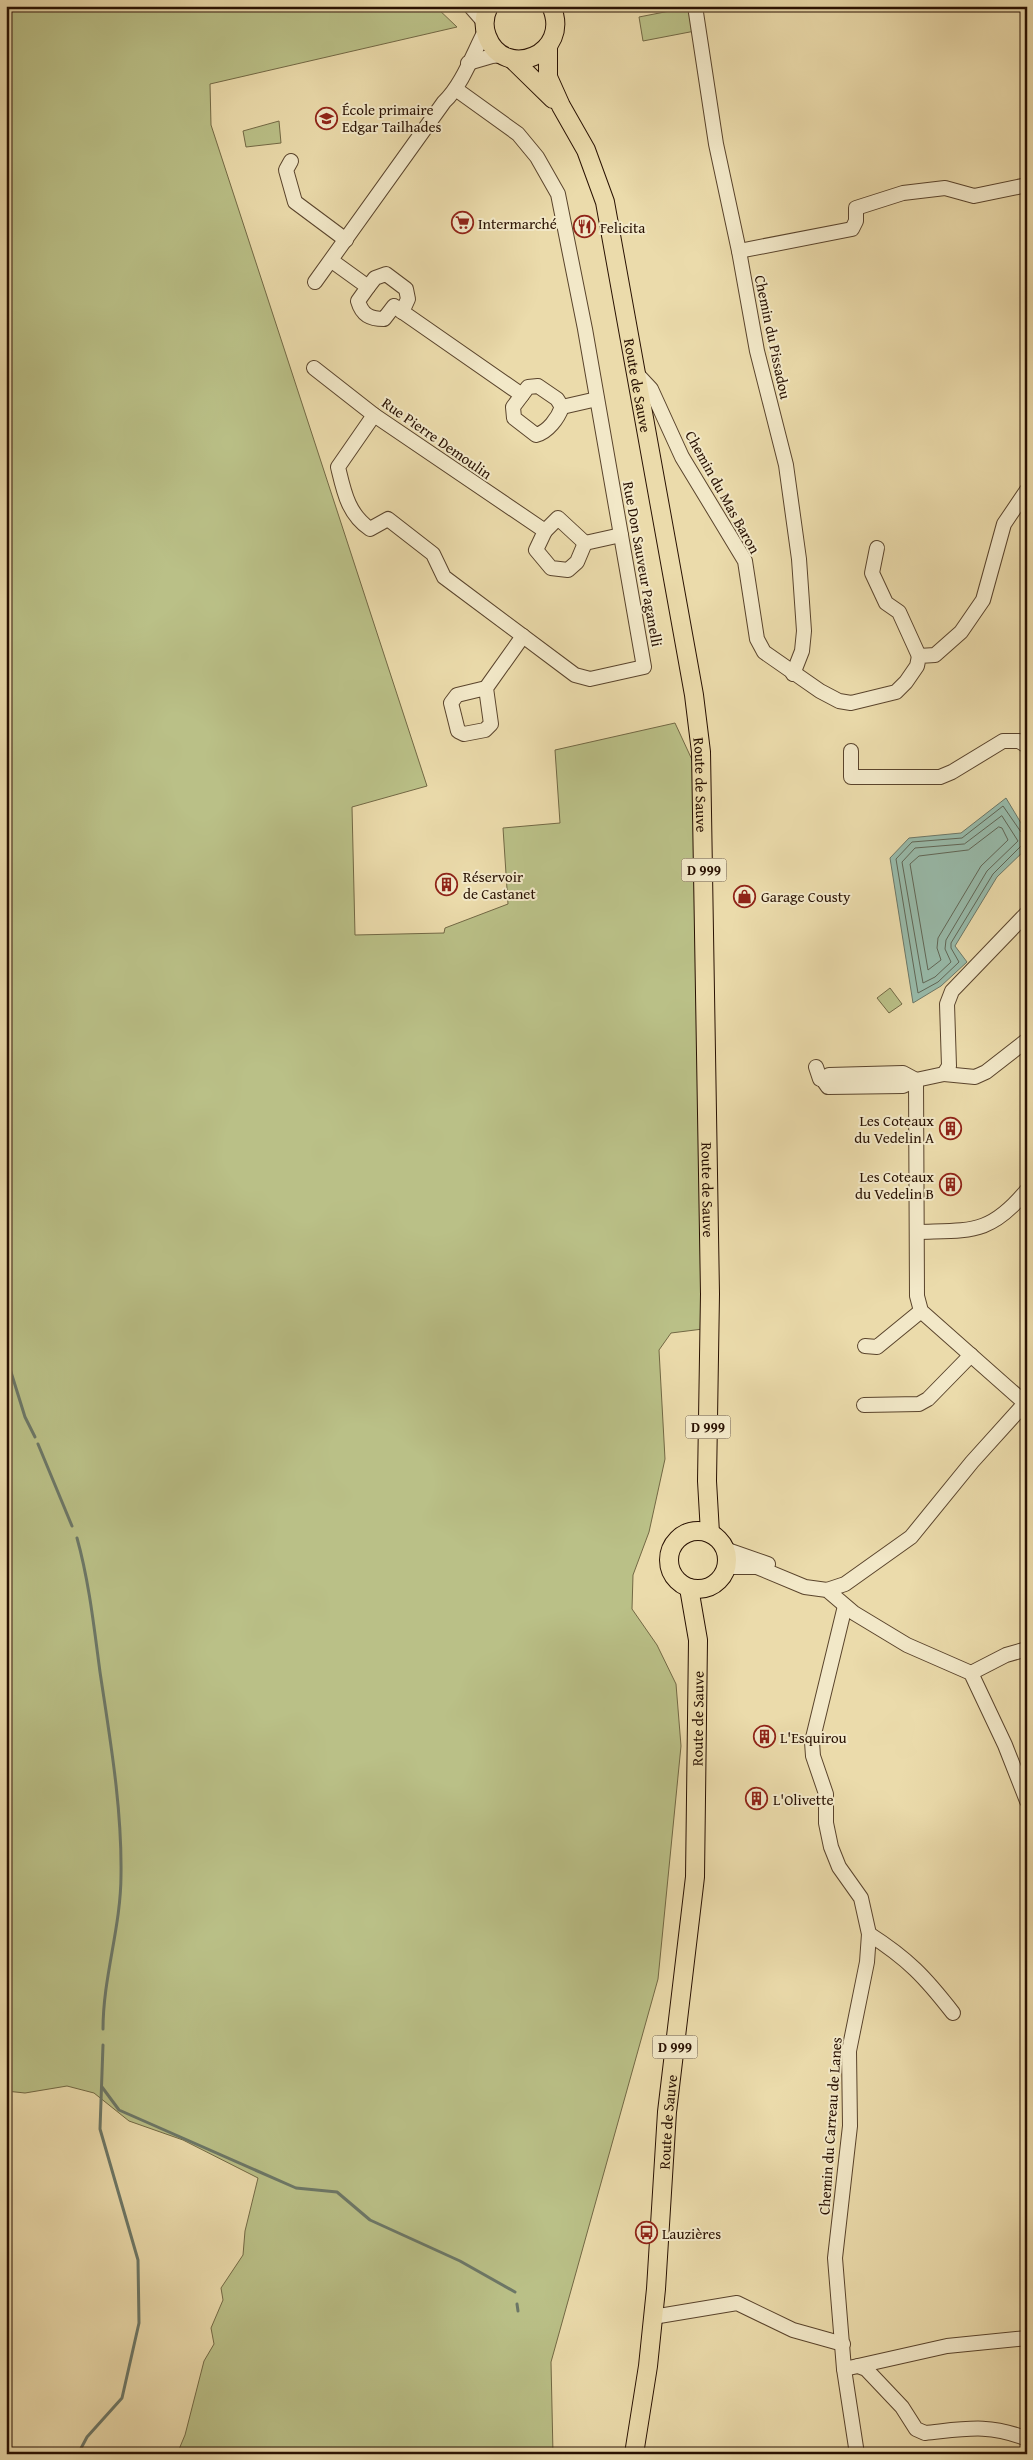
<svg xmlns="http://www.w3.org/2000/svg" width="1033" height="2460" viewBox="0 0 1033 2460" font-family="'Gentium Book Plus',serif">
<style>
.green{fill:#bac087;stroke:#726844}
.water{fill:#98bbab;stroke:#6c7767}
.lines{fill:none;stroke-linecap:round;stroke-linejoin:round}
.shore{stroke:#606656;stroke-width:1}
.stream{stroke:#6c7767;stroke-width:3}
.minor-casing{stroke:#5a442c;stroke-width:16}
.major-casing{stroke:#291102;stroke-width:20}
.minor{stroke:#f2e8c8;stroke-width:14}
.major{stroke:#ebdbab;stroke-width:18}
.labels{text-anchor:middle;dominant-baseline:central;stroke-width:4;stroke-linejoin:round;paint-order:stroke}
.shield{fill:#f2e8c8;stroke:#65523d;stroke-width:1}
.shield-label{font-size:14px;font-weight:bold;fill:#291102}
.poi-label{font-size:15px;fill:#291102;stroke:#f2e8c8;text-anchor:start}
.street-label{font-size:15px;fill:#291102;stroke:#f2e8c8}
</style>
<rect width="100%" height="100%" fill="#ebdbab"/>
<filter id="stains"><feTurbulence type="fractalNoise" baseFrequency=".004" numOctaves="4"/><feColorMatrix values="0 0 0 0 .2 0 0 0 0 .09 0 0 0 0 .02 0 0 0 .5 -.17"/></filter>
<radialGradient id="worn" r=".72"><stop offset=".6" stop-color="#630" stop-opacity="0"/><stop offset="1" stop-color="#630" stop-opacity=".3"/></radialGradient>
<g class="green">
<polygon points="6,6 435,6 457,27 210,84 211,125 427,786 352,807 355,935 444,933 445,928 508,904 503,828 560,823 555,750 675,723 694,764 703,1329 671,1333 659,1350 665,1459 649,1532 633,1575 632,1609 657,1645 676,1684 681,1746 658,1979 551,2362 553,2454 177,2454 185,2435 204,2361 214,2344 211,2328 223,2300 221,2288 243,2255 245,2231 258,2178 183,2140 129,2121 94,2093 67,2086 25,2093 6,2091"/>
<polygon points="690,7 695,31 643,41 639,17"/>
<polygon points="279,121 281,143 246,147 243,131"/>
<polygon points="890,988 902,1004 889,1013 877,998"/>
</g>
<polygon class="water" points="1006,798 1027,833 1027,848 997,877 955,946 967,962 941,986 913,1003 890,858 909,838 961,833"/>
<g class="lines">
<g class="shore">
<polygon points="1002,816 1018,841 987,871 946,940 945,949 951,962 935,977 923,983 902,862 915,848 964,844"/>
<polygon points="999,827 1002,828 1008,840 981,866 938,938 937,948 941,960 928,970 910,864 919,856 968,850"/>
<polyline points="1027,834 1021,832 1003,806 962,838 912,842 896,859 918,993 938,982 959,962 951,948 951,943 993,874 1021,846 1027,845"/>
</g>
<g class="stream">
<polyline points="6,1356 25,1417 35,1437"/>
<polyline points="38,1444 72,1526"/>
<path d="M77,1538C89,1581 94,1627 100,1672C110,1739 122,1807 121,1875C121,1927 103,1977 103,2029"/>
<polyline points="102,2087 119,2110 296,2188 337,2192 370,2220 460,2261 515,2292"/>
<polyline points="517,2304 518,2311"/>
<polyline points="78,2454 87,2437 122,2398 139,2323 138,2260 100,2129 103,2045"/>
</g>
<defs>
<g id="minor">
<polyline points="470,6 484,22"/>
<polyline points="695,6 716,144 739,251 757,351 786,465 799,559 804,631 802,651 793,674"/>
<polyline points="468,63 492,56 503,55"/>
<polyline points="291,161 286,170 295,202 346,240"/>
<polyline points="739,251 852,229 856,221 856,208 903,193 945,188 974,196 1027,185"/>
<path d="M332,261L368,287L358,301C362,315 370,319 384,319L394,306L522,395"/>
<path d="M315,282L444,102C462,85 473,54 485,31"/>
<polyline points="368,287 375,278 386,274 406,289 408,299 402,312"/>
<polyline points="314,368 374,415 545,531 558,518 585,543"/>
<polyline points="637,374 651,389 682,457 745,561 757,639 764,652 820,691 839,701 851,703 896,692 906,682 917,666 919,656 935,655 961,632 983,600 1004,524 1027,490"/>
<path d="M538,386L557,399L562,407C558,418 548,432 536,435L514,418L513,407L528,387Z"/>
<polyline points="562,407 597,399"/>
<path d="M374,415L338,467C344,492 348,514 370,529L388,519L433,554L444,577L575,675L590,679L644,667L585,329L558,194L537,157L518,134L457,90"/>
<polyline points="545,531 536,550 551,568 568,570 577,562 585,543 621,535"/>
<polyline points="877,548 872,573 886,603 899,612 919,656"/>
<polyline points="486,688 491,724 485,730 464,734 458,731 451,703 457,695 486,688 523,636"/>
<polyline points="851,751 851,777 940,777 952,772 1003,741 1019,741 1027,746"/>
<polyline points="816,1067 820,1079 823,1080 828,1087 903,1086 916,1080 944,1074 949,1066 947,1004 952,991 1027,913"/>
<polyline points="944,1074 975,1077 986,1072 1027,1040"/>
<polyline points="823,1080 829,1075 903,1073 916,1080"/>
<polyline points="916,1080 917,1296 921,1311 1025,1403"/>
<path d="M917,1232C971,1230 990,1235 1027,1190"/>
<polyline points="865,1346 877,1347 921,1311"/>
<polyline points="864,1405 919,1404 928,1399 971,1355"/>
<polyline points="725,1549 768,1564"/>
<polyline points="726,1567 757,1567 805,1587 827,1590 854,1613 907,1645 971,1673 1005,1745 1027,1801"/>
<polyline points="827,1590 845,1584 911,1537 972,1462 1027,1401"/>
<polyline points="845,1606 812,1742 813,1756 826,1794 826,1823 831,1847 839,1867 861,1898 869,1934 867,1962 849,2051 850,2126 835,2258 844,2369 857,2454"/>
<polyline points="971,1673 1006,1655 1027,1649"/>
<path d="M869,1934C908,1959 925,1977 953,2013"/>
<polyline points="653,2317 737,2303 793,2330 843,2344"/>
<polyline points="858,2366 947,2346 1027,2338"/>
<path d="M844,2369L858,2366L866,2369L902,2407L916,2429L925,2433C964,2429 989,2423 1027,2439"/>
</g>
<g id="major">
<path d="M489,6C484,16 483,26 487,36C504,82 573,54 551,6"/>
<path id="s1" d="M548,46V77L561,106L586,150L605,202L694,695L701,752L710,1294L707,1481L710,1533"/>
<polyline points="512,59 553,99"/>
<circle cx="698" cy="1560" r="29"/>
<path id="s2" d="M634,2454L648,2366L656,2289L667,2112L695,1877L698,1640L689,1588"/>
</g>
</defs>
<use href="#minor" class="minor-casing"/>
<use href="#major" class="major-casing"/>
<use href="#minor" class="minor"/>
<use href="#major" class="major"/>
</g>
<defs>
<symbol id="school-ring" viewBox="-11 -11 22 22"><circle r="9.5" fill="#f2e8c8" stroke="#8f2418" stroke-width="1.5"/><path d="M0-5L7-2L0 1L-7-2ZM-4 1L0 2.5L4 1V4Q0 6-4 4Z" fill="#8f2418"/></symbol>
<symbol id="supermarket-ring" viewBox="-11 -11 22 22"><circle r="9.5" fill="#f2e8c8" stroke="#8f2418" stroke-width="1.5"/><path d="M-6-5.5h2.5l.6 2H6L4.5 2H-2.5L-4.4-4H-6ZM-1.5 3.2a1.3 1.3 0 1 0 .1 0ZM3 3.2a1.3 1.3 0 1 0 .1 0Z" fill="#8f2418"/></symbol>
<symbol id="restaurant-ring" viewBox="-11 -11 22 22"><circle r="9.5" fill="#f2e8c8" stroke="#8f2418" stroke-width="1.5"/><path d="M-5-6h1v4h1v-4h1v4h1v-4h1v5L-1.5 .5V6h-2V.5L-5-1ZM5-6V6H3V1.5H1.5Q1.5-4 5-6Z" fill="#8f2418"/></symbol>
<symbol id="building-ring" viewBox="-11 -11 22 22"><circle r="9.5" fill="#f2e8c8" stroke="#8f2418" stroke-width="1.5"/><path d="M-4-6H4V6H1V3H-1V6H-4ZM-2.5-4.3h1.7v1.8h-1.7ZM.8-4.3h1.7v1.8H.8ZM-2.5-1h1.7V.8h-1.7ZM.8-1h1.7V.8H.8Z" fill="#8f2418"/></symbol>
<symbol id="shop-ring" viewBox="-11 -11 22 22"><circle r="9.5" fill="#f2e8c8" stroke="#8f2418" stroke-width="1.5"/><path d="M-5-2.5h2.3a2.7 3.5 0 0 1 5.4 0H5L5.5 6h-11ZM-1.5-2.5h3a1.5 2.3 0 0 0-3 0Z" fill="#8f2418"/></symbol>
<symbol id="bus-ring" viewBox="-11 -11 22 22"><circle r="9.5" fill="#f2e8c8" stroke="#8f2418" stroke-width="1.5"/><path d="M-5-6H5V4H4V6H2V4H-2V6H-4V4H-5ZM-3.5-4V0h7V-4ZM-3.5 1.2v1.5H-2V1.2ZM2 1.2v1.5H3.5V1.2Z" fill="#8f2418"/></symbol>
</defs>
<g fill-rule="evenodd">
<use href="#school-ring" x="314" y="106" width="25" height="25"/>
<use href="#supermarket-ring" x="450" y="210" width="25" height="25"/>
<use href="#restaurant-ring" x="572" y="214" width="25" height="25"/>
<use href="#building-ring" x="434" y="872" width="25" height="25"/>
<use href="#shop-ring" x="732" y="884" width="25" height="25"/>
<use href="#building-ring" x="938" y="1116" width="25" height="25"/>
<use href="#building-ring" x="938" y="1172" width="25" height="25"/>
<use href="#building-ring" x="752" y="1724" width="25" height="25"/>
<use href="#building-ring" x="744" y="1786" width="25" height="25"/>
<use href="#bus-ring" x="634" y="2220" width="25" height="25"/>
</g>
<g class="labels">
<g class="shield">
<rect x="681.5" y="858.5" width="45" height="23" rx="4"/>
<rect x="685.5" y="1415.5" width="45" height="23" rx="4"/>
<rect x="652.5" y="2035.5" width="45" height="23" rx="4"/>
</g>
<g class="shield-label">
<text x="704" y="870">D 999</text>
<text x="708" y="1427">D 999</text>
<text x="675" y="2047">D 999</text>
</g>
<g class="poi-label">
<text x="342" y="109">École primaire<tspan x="342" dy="17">Edgar Tailhades</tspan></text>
<text x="478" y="223">Intermarché</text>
<text x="600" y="227">Felicita</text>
<text x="463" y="876">Réservoir<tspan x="463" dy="17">de Castanet</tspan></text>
<text x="761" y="896">Garage Cousty</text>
<text x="934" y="1120" text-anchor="end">Les Coteaux<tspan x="934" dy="17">du Vedelin A</tspan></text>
<text x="934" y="1176" text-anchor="end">Les Coteaux<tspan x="934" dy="17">du Vedelin B</tspan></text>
<text x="780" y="1737">L'Esquirou</text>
<text x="773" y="1799">L'Olivette</text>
<text x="662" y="2233">Lauzières</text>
</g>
<g class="street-label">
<text transform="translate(773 337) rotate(78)">Chemin du Pissadou</text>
<text stroke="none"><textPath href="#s1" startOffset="355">Route de Sauve</textPath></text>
<text transform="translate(437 438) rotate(35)">Rue Pierre Demoulin</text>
<text transform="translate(723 492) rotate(61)">Chemin du Mas Baron</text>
<text transform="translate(643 564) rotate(80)">Rue Don Sauveur Paganelli</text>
<text stroke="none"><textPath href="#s1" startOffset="760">Route de Sauve</textPath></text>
<text stroke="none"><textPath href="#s1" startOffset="1165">Route de Sauve</textPath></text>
<text stroke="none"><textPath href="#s2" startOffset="739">Route de Sauve</textPath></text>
<text stroke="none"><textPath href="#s2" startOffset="334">Route de Sauve</textPath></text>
<text transform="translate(830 2126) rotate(-86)">Chemin du Carreau de Lanes</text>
</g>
</g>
<rect width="1033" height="2460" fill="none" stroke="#ebdbab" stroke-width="25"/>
<rect x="8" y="8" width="1018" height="2445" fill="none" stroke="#291102" stroke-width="2.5"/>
<rect x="12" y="12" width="1008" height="2435" fill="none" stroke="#291102"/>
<rect width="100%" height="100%" filter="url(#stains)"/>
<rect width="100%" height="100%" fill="url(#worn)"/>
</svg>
